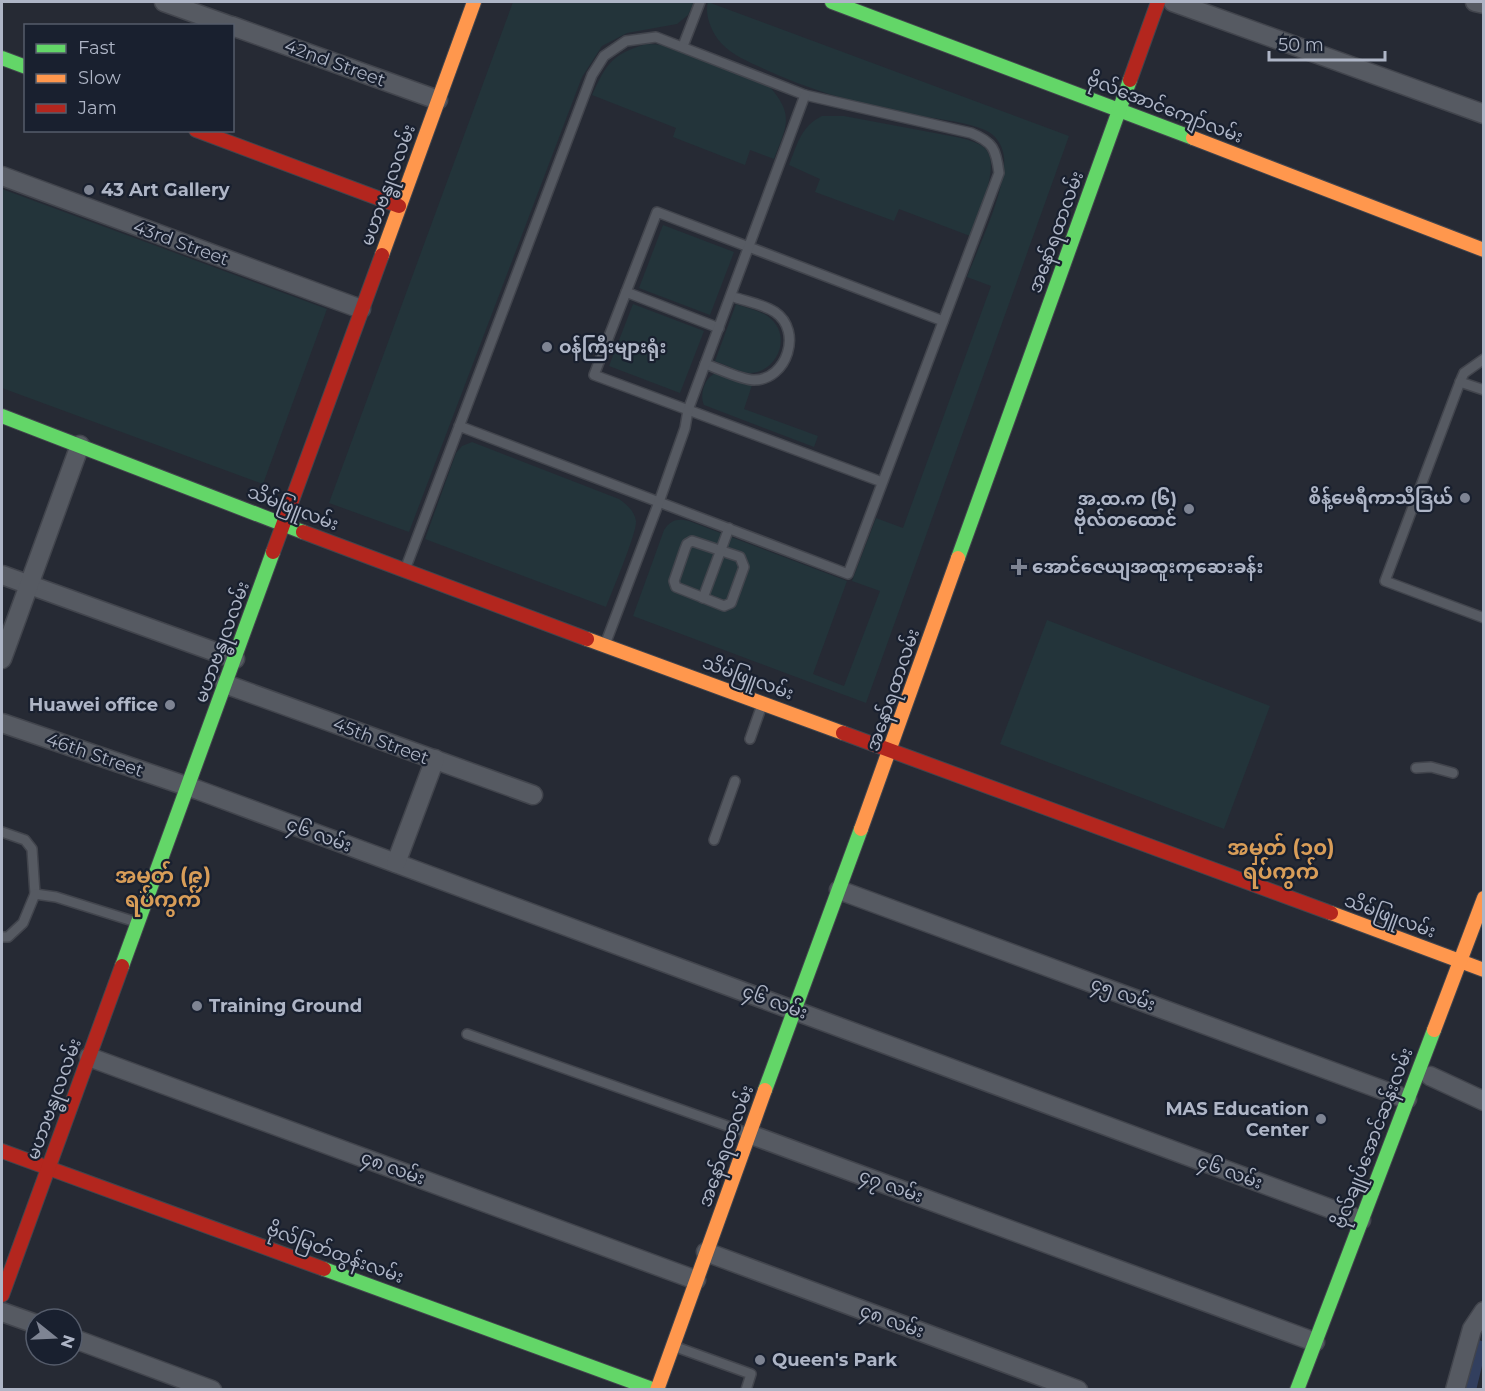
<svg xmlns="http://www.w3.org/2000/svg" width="1485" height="1391" viewBox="0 0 1485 1391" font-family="Montserrat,'Noto Sans Myanmar',sans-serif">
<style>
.green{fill:#23343a}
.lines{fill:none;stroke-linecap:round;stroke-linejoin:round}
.canal{stroke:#323f5e;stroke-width:16}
.lane-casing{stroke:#42454d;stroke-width:12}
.street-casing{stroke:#42454d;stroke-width:21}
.fast-casing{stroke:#42454d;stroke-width:16}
.slow-casing{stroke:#42454d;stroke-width:16}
.jam-casing{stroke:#42454d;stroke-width:16}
.lane{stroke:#565a62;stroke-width:9}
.street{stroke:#565a62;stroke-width:18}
.fast{stroke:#63d668;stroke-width:14}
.slow{stroke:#ff974d;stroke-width:14}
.jam{stroke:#b3261e;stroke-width:14}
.poi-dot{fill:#7e8493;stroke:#19202f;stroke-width:2}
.labels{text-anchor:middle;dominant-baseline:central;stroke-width:4.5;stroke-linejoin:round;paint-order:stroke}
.street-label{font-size:18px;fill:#aeb5c6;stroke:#19202f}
.poi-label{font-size:18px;font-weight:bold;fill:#aeb5c6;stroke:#19202f;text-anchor:start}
.quarter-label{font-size:21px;font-weight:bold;fill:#d89d58;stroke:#19202f}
</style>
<rect width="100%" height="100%" fill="#262a34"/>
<g class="green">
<polygon points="513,2 694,2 688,15 677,24 627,33 602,46 582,77 409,532 329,503"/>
<path d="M708,2L1069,136L866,703L633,616L664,530C671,520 677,518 689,521L847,581L813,674L844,686L880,591L852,581L876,518L903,528L991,286L967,277C978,248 1011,180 1003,152C1001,143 995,135 987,131C961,119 921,118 893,111C849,101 805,88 764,69C749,62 732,55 721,43C712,33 704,15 708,2Z"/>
<path d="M646,44L668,45L770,87C795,116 786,127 774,159L750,150L745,165L673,137L676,128L592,95C607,63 611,55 646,44Z"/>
<path d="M822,116H844L956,137C965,139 979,142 986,149C1001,168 977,216 970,236L899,209L894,221L815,192L820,179L789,165C797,145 801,126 822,116Z"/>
<polygon points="2,189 327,309 263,484 2,388"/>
<polygon points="663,225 734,252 710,315 639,288"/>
<polygon points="633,304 704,331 680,393 609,366"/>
<path d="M736,304C746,308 762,311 770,318C792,336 778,372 750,373C740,373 725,364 715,361Z"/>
<path d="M716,373L752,385L744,409L818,436L814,447L704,405C699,394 705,377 716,373Z"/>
<path d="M472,442L619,499C627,505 634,510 636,521C637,533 612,591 606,607L425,539L456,453L462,446Z"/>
<polygon points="1047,620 1270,706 1224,829 1000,744"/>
</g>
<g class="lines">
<polyline class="canal" points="1468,1390 1478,1348"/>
<defs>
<g id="lane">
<polyline points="683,46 700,2"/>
<polyline points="626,292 719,328"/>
<polyline points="1484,359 1464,373 1460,382 1385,581 1484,618"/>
<path d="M705,364C718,368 741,380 754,380C787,380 803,331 775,312C763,304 744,301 731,296"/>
<polyline points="1460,382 1484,390"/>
<polyline points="882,482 594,375 657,212 943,321"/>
<polygon points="692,541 740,557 744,567 731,603 724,606 676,587 674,581 685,549 687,544"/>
<path d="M406,567L592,75L604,56L626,41L656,37L805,95L971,133C993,142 996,149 999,173L848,574L459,426"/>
<polyline points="703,598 729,528"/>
<polyline points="606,642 659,502 685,428 688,410 805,95"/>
<polyline points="750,739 762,705"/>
<polyline points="1416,768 1431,767 1453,773"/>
<polyline points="2,832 25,840 32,849 35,894"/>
<polyline points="714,840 735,781"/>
<polyline points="2,937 8,937 23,923 35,894 56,897 136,922"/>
<polyline points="467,1034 747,1133"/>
<polyline points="676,1347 751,1374 746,1390"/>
</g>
<g id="street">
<polyline points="164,2 231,26"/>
<polyline points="1173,2 1484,114"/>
<polyline points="1475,2 1484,4"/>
<polyline points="232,26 438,100"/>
<polyline points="2,176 361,309"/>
<polyline points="2,575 235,659"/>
<polyline points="2,659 80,445"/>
<polyline points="225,684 533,795"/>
<polyline points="2,723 198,790 1361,1220"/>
<polyline points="396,863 435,759"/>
<polyline points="839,890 1407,1099"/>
<polyline points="89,1057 696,1280"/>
<polyline points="1430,1076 1484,1101"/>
<polyline points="749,1134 1315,1342"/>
<polyline points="706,1252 1078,1390"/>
<polyline points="2,1312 36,1324"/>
<polyline points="72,1338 212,1390"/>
<polyline points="1455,1390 1472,1329 1484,1311"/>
</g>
<g id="fast">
<polyline points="832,2 1193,138"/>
<polyline points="2,58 26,67"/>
<polyline points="2,416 303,532"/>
<polyline points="958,558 1130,80"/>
<polyline points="122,966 273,552"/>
<polyline points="765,1090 861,829"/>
<polyline points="324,1269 655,1390"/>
<polyline points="1297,1390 1434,1030"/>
</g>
<g id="slow">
<polyline points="1193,138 1484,250"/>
<polyline points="382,255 474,2"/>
<polyline points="587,639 843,733"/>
<polyline points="861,829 958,558"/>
<polyline points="1331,913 1484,970"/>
<polyline points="1434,1030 1484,898"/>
<polyline points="657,1390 765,1090"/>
</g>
<g id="jam">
<polyline points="1130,80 1158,2"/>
<polyline points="196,130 399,206"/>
<polyline points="303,532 587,639"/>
<polyline points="273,552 382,255"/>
<polyline points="843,733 1331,913"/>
<polyline points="2,1151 324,1269"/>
<polyline points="2,1295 122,966"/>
</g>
</defs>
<use href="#lane" class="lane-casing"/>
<use href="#street" class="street-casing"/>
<use href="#fast" class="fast-casing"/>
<use href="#slow" class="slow-casing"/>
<use href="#jam" class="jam-casing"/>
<use href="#lane" class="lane"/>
<use href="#street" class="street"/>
<use href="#fast" class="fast"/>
<use href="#slow" class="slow"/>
<use href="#jam" class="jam"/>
</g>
<g class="poi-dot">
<circle cx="89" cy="190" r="6"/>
<circle cx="547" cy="347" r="6"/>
<circle cx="1465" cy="498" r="6"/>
<circle cx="1189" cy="509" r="6"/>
<path d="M1016 558h6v6h6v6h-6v6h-6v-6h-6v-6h6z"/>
<circle cx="170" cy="705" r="6"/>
<circle cx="197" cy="1006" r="6"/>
<circle cx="1321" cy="1119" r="6"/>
<circle cx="760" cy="1360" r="6"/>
</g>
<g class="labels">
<g class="street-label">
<text transform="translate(335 63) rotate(20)">42nd Street</text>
<text transform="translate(1165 108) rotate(21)">ဗိုလ်အောင်ကျော်လမ်း</text>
<text transform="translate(388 185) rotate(-70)">မဟာဗန္ဓုလလမ်း</text>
<text transform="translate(1056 232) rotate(-70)">အနော်ရထာလမ်း</text>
<text transform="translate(181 243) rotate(20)">43rd Street</text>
<text transform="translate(293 508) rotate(21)">သိမ်ဖြူလမ်း</text>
<text transform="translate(222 642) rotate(-70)">မဟာဗန္ဓုလလမ်း</text>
<text transform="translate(748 678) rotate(20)">သိမ်ဖြူလမ်း</text>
<text transform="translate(893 690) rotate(-71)">အနော်ရထာလမ်း</text>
<text transform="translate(381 741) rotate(21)">45th Street</text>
<text transform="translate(95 755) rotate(19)">46th Street</text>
<text transform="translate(319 835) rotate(20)">၄၆ လမ်း</text>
<text transform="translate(1390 916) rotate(20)">သိမ်ဖြူလမ်း</text>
<text transform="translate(1123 994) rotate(20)">၄၅ လမ်း</text>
<text transform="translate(775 1002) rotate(20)">၄၆ လမ်း</text>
<text transform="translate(54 1099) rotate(-70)">မဟာဗန္ဓုလလမ်း</text>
<text transform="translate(1373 1138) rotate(-69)">ဗိုလ်ချုပ်အောင်ဆန်းလမ်း</text>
<text transform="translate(726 1146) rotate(-70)">အနော်ရထာလမ်း</text>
<text transform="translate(393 1168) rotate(20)">၄၈ လမ်း</text>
<text transform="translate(1230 1172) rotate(20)">၄၆ လမ်း</text>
<text transform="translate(891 1186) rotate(20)">၄၇ လမ်း</text>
<text transform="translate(335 1253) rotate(20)">ဗိုလ်မြတ်ထွန်းလမ်း</text>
<text transform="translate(892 1321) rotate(20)">၄၈ လမ်း</text>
</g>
<g class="poi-label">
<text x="101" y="190">43 Art Gallery</text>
<text x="559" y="347">ဝန်ကြီးများရုံး</text>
<text x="1453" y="498" text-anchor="end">စိန့်မေရီကာသီဒြယ်</text>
<text x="1177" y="499" text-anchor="end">အ.ထ.က (၆)<tspan x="1177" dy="21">ဗိုလ်တထောင်</tspan></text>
<text x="1032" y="567">အောင်ဇေယျအထူးကုဆေးခန်း</text>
<text x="158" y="705" text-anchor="end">Huawei office</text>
<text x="209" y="1006">Training Ground</text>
<text x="1309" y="1109" text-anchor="end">MAS Education<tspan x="1309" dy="21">Center</tspan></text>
<text x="772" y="1360">Queen's Park</text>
</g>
<g class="quarter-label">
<text x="1281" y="847">အမှတ် (၁၀)<tspan x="1281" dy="24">ရပ်ကွက်</tspan></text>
<text x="163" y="875">အမှတ် (၉)<tspan x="163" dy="24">ရပ်ကွက်</tspan></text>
</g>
</g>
<rect width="1485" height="1391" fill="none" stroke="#aeb5c6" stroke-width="6"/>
<rect x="24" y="24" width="210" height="108" fill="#19202f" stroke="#555c6b" stroke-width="1.5"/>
<rect x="36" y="44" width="30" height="9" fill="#63d668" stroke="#555c6b" stroke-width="1.5"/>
<text x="78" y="54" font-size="18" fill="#aeb5c6">Fast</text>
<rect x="36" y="74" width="30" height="9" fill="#ff974d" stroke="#555c6b" stroke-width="1.5"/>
<text x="78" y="84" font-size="18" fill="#aeb5c6">Slow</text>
<rect x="36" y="104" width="30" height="9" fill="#b3261e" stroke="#555c6b" stroke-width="1.5"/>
<text x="78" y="114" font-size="18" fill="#aeb5c6">Jam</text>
<g transform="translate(54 1337) rotate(108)"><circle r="28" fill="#19202f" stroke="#555c6b" stroke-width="1.5"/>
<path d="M0-4.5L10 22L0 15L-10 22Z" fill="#7e8493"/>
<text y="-9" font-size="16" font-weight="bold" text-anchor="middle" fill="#aeb5c6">N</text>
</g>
<path d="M1269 51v9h116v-9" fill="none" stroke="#aeb5c6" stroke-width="3"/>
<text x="1278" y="51" font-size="18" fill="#aeb5c6" stroke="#19202f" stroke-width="4.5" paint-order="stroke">50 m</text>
</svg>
